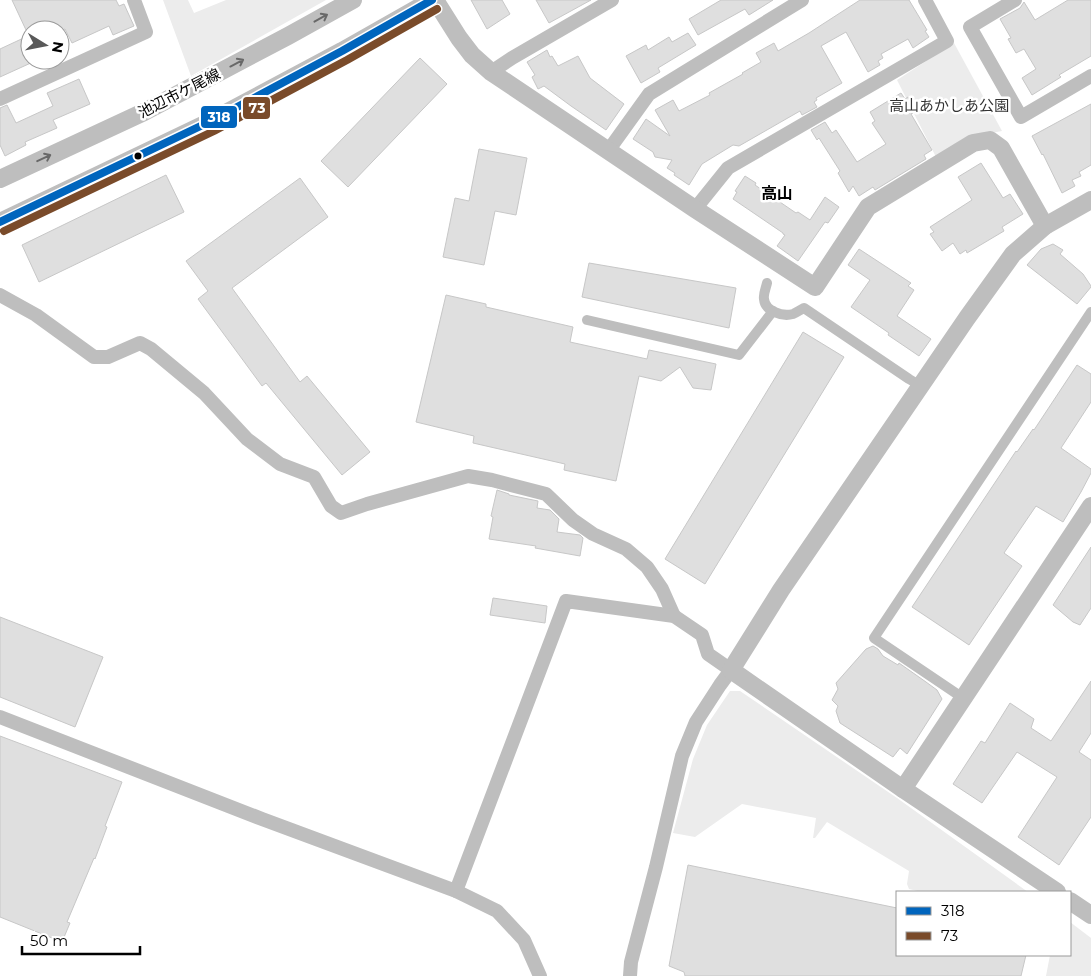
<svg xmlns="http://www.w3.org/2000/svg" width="1091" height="976" viewBox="0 0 1091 976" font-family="Montserrat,'Noto Sans JP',sans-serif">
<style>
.green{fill:#ececec}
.building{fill:#dfdfdf;stroke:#c7c7c7}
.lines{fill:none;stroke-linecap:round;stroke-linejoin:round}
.pedestrian{stroke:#bebebe;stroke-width:10}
.minor{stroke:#bebebe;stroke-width:14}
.tertiary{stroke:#bebebe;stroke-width:18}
.bus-1-casing{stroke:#fff;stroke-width:11}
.bus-2-casing{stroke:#fff;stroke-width:11}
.bus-1{stroke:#0065bd;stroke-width:8}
.bus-2{stroke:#7a4b2a;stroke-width:8}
.oneway{stroke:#686868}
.bus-dot{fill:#000;stroke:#fff;stroke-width:2}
.labels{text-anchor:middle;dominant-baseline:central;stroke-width:5;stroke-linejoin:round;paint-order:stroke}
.street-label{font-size:15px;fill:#000;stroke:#fff}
.park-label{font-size:15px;fill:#333;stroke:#fff}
.neighbourhood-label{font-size:16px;font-weight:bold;fill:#000;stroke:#fff}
.line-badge{stroke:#fff;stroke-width:2}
.badge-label{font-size:14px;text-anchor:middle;font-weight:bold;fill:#fff}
</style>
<rect width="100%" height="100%" fill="#fff"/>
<g class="green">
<polygon points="163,0 188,0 194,13 226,0 326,0 191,76"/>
<polygon points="954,43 1002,131 964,138 936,157 897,80"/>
<polygon points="730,691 740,691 897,798 1028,892 922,892 909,889 907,884 909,871 827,822 815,838 813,838 816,818 742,804 695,837 673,833 693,759 707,725"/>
<polygon points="1070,922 1091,938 1091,976 1046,976 1050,955 1070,955"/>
</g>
<g class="building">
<polygon points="12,0 116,0 119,6 124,4 134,26 113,35 109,26 72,43 65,29 62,30 26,30"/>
<polygon points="471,0 502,0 510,14 487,29"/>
<polygon points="536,0 591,0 549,23"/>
<polygon points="721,0 773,0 749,15 745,9 698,35 689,19"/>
<polygon points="860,0 909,0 927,30 925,31 929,37 913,48 908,39 881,54 883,58 878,61 880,65 868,72 846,32 821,46 842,83 816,98 817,100 814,102 817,107 802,115 800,111 739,146 733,145 702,164 689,185 674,175 675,173 667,168 672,160 655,157 653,152 633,139 646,119 670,136 655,110 673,100 679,111 710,95 709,93 743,74 742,73 761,62 756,53 774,43 778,51 809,33"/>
<polygon points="1068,0 1091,0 1091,56 1059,75 1061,77 1032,95 1022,78 1036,69 1024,49 1016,53 1008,39 1011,38 1000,19 1020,8 1024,2 1035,20"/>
<polygon points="688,33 696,45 658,68 660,72 641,83 626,56 646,45 648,50 669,37 672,42"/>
<polygon points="30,35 30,60 32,60 33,62 0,77 0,49"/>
<polygon points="547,50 550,57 552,56 558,66 578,56 590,78 624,104 606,130 571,106 544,86 538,89 532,77 535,75 527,62"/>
<polygon points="420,58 447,84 348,187 321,161"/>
<polygon points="79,79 90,104 53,120 57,128 25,142 26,145 5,156 0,145 0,108 7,105 16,123 53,106 47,93"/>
<polygon points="901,93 905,99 908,97 916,111 911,114 932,150 924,155 926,159 875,190 873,187 859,196 853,186 849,192 838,173 840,171 819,138 817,140 811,130 825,122 832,133 836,130 857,162 886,144 872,123 875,121 870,112"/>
<polygon points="1091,104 1091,165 1079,172 1081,176 1072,180 1075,186 1062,193 1043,154 1042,155 1032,136"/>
<polygon points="479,149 527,158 516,215 495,211 484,265 443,257 455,198 469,201"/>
<polygon points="981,163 1003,198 1010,194 1023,214 1002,227 1004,231 967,253 966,250 960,254 953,243 942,251 930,234 934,232 930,227 972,200 958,177"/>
<polygon points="166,175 184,212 39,282 22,245"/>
<polygon points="745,176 756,183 755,185 796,213 798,212 810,220 825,197 839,207 828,223 825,222 798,261 777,246 785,235 783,234 783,233 733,199 737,192 735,191"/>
<polygon points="300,178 328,217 232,288 300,382 307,376 370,452 342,475 266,383 262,386 198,299 208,291 186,261"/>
<polygon points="1053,244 1063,250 1060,254 1083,274 1091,286 1091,287 1077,304 1027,265 1041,249"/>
<polygon points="859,249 911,283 908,286 914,290 897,316 931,339 919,356 888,335 889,333 851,307 870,280 848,265"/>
<polygon points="589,263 736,288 729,328 582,297"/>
<polygon points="446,295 486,304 486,307 573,327 570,342 647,359 649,350 716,364 711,390 693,388 680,367 661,381 639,376 616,481 564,470 565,464 473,443 474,436 416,422"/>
<polygon points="803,332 844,357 705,584 665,559"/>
<polygon points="1077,365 1091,374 1091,402 1061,448 1091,469 1091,473 1081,492 1063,522 1036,506 1004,553 1022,566 969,645 912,607 1016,451 1017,452 1033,429 1034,430"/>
<polygon points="497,490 509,494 509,495 538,501 537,508 550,510 559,519 557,532 580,535 583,538 580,556 535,548 536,546 489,539 493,517 491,516"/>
<polygon points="1091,547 1091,608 1080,625 1073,622 1053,605"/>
<polygon points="493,598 547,606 545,623 490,615"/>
<polygon points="0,617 103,657 75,727 0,697"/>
<polygon points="873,646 878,649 883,656 898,665 899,663 926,682 937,690 942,699 907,754 900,748 893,757 840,723 836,711 838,706 832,700 838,689 836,683 866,649"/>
<polygon points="1091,681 1091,733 1079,752 1091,760 1091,817 1059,865 1018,837 1057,777 1017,752 982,803 953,784 981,741 985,743 1010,703 1034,719 1031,728 1051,741"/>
<polygon points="0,736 122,782 105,826 107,827 95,859 94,858 67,922 70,923 62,942 0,917"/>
<polygon points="688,865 897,908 897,955 1026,955 1021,976 685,976 684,972 669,966"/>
</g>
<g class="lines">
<g class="pedestrian">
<path d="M767,283C766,288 763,294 764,299C765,311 782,317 793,314C796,313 800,310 804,308L909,379L921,386"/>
<polyline points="587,320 739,355 773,311"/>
<polyline points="963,698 874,638 1091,312"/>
</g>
<g class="minor">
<polyline points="1015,0 970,27 1021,117 1091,76"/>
<polyline points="491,72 512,58 612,0"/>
<polyline points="0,99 146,32 134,0"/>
<polyline points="608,151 649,94 802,0"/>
<polyline points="695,209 728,168 947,41 925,0"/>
<polyline points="0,295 36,315 94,357 108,357 140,343 151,349 204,393 247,439 280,464 314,477 331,506 341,513 367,504 468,476 492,480 546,494 573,520 593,534 626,549 647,567 662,589 674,616"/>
<polyline points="0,717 262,819 456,891 497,911 524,940 540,976"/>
<polyline points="456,891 566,601 674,616 702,635 708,654 731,670 720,685 696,722 682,756 656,867 631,962 630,976"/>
</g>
<g class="tertiary">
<polyline points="435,0 459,38 472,55 491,72 695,209 815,287 868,207 973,143 990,140 1001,148 1045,226"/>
<polyline points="0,179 144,112 288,36 353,0"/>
<polyline points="0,222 209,122 342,51 432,0"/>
<polyline points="903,789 1091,506"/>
<polyline points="1057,892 903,789 731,670 781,590 967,318 1013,254 1045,226 1091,200"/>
<polyline points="1070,901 1091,915"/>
</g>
<defs>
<polyline id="bus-1" points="0,222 209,122 342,51 432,0"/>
<polyline id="bus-2" points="4,231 214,131 347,60 437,9"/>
</defs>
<use href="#bus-1" class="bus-1-casing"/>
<use href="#bus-2" class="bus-2-casing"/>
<use href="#bus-1" class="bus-1"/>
<use href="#bus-2" class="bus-2"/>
</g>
<defs><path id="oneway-shaft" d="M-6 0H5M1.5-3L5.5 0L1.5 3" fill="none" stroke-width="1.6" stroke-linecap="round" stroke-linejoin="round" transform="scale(1.25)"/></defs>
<g class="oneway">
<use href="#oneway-shaft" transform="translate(321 18) rotate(-29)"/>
<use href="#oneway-shaft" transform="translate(237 63) rotate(-28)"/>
<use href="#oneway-shaft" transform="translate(44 158) rotate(-25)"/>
</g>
<circle class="bus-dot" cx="138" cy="156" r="4.5"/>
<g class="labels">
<g class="street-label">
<text transform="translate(179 93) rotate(-27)">池辺市ケ尾線</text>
</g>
<g class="park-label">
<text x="949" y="105">高山あかしあ公園</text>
</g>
<g class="neighbourhood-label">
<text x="777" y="193">高山</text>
</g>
</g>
<g class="line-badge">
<rect x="242" y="96" width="29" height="24" rx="5" fill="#7a4b2a"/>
<rect x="200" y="105" width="38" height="24" rx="5" fill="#0065bd"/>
</g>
<g class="badge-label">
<text x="257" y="113">73</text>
<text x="219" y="122">318</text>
</g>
<rect x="896" y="891" width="175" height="65" fill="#ffffff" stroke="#999999"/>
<rect x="906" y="907" width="25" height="8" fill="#0065bd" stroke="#999999"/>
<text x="941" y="916" font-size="15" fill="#000000">318</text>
<rect x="906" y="932" width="25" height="8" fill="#7a4b2a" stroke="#999999"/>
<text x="941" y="941" font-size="15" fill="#000000">73</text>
<g transform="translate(45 45) rotate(100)"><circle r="24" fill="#ffffff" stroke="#999999"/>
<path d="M0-4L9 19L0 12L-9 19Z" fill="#595959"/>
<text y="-8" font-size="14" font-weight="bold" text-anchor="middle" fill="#000000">N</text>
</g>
<path d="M22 946v8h118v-8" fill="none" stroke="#000000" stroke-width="2.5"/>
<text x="30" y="946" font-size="15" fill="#000000" stroke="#ffffff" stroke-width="4" paint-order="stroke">50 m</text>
</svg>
